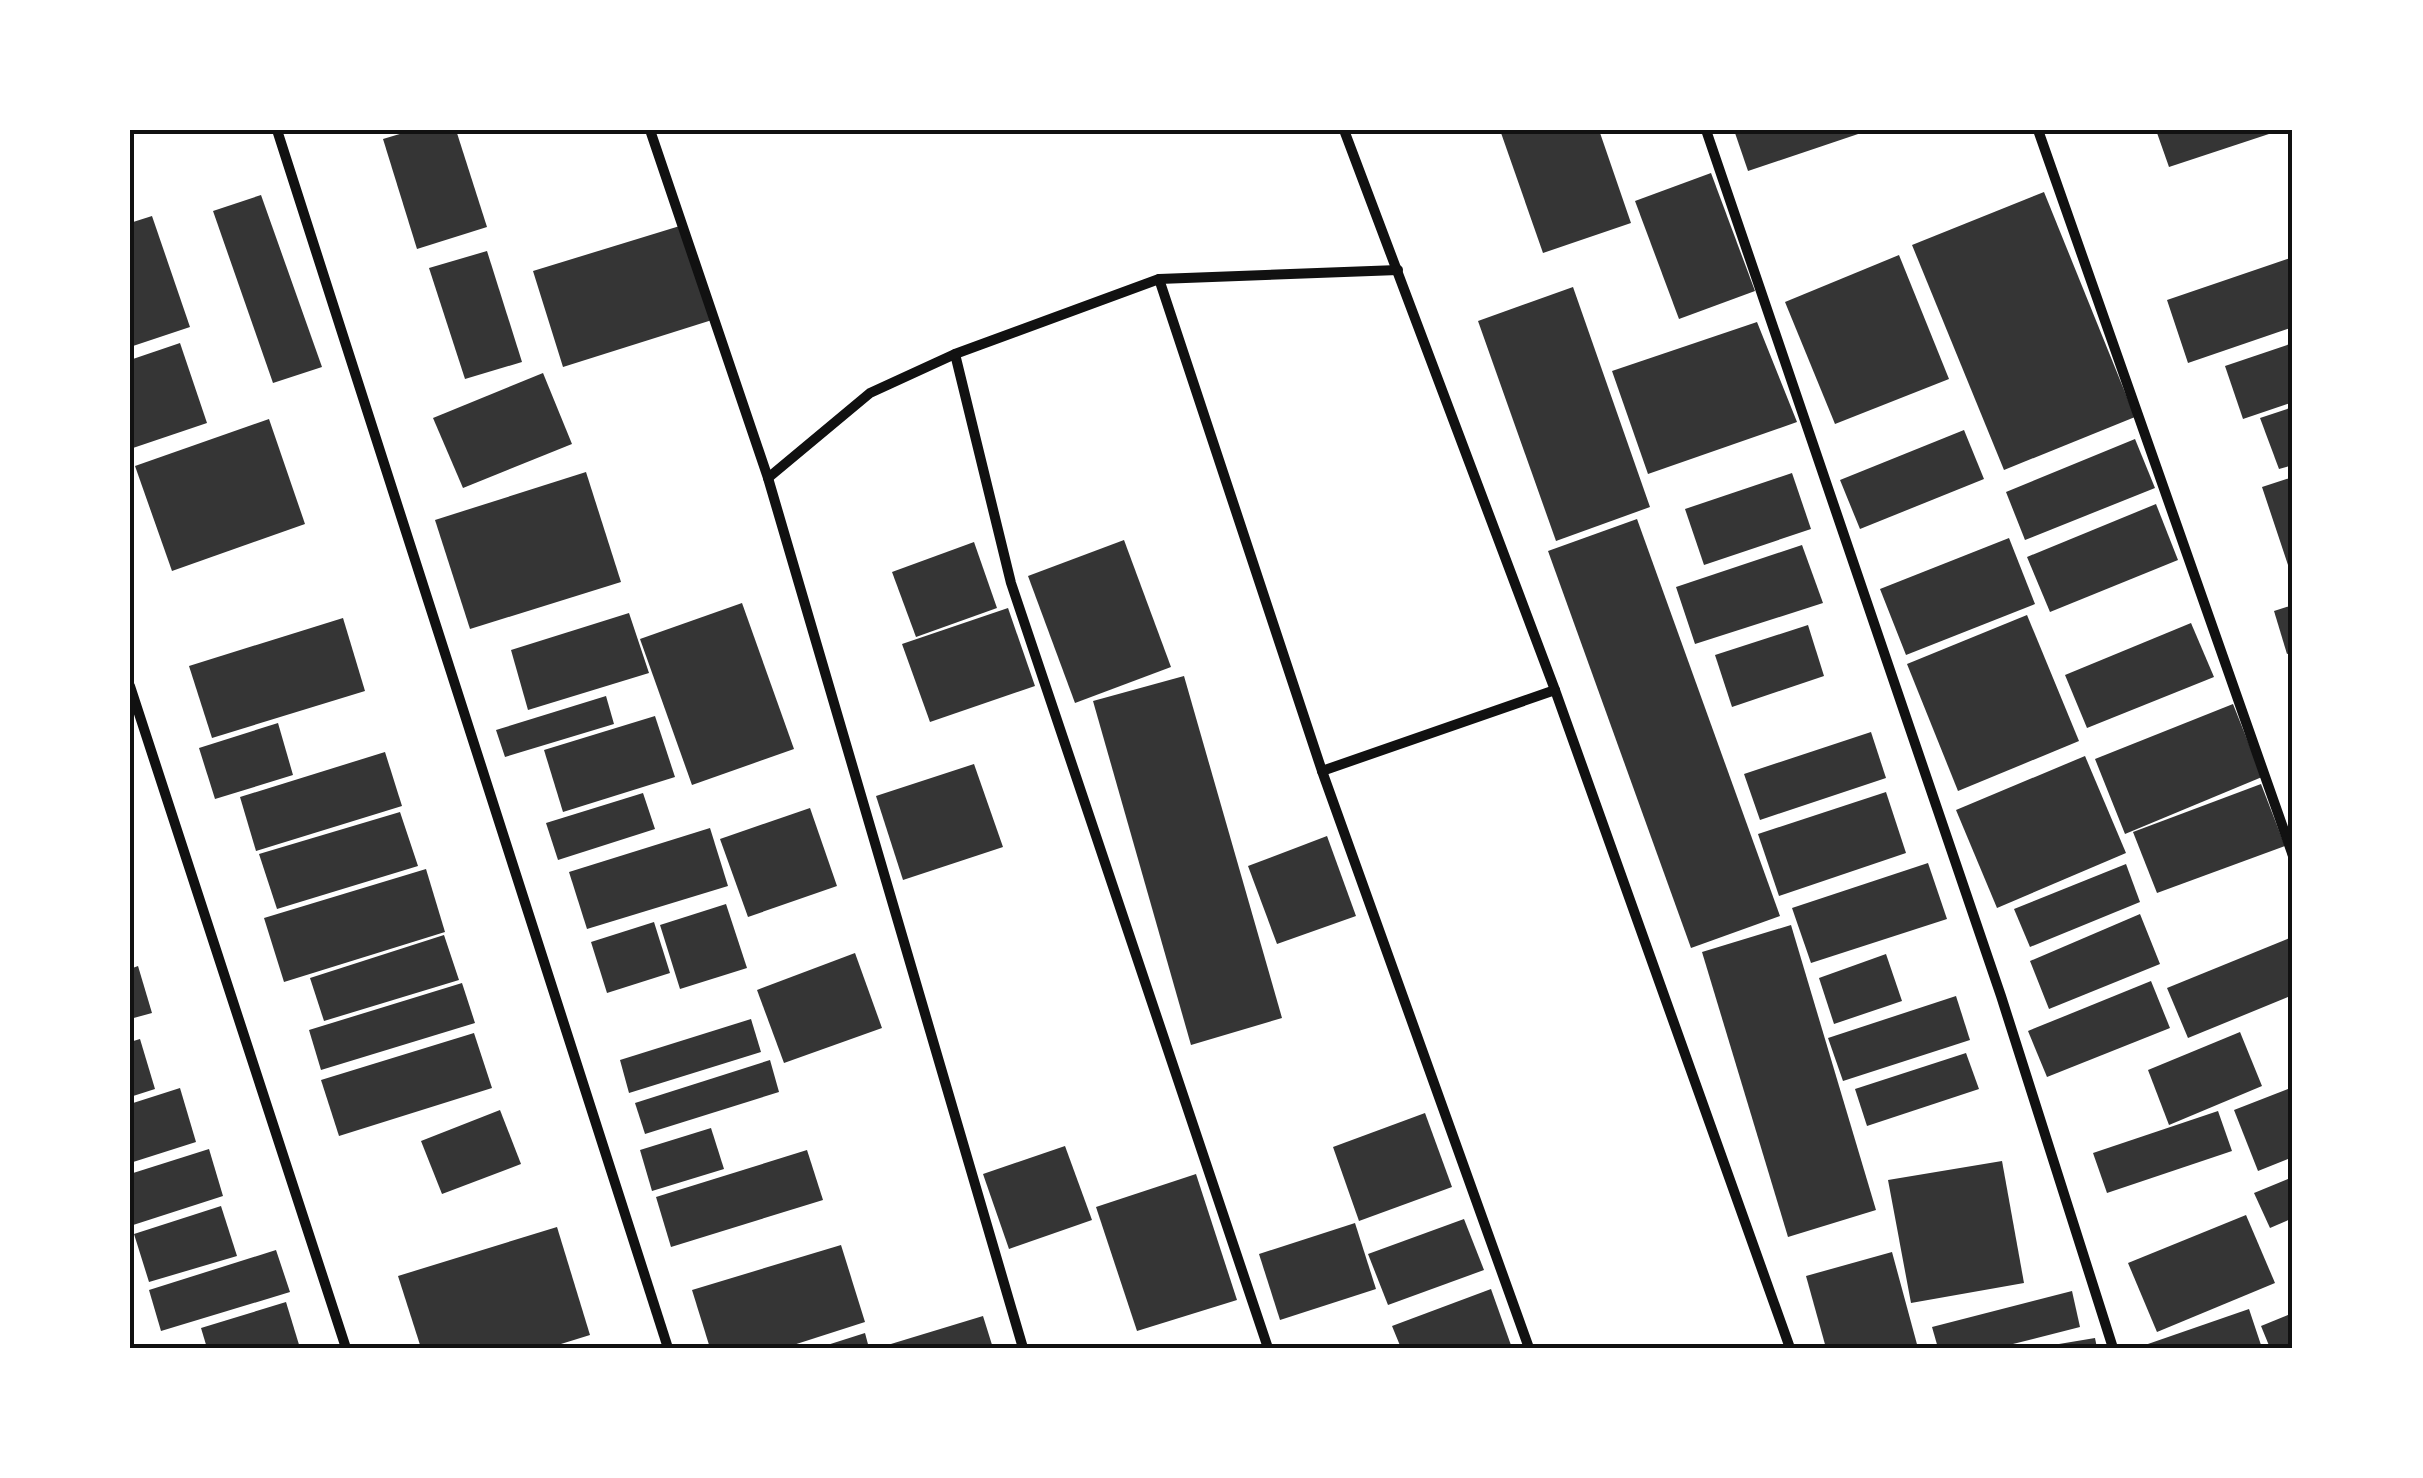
<svg xmlns="http://www.w3.org/2000/svg" width="2423" height="1478" viewBox="0 0 2423 1478" font-family="'IBM Plex Sans',sans-serif">
<style>
.building{fill:#353535}
.lines{fill:none;stroke-linecap:round;stroke-linejoin:round}
.minor{stroke:#111;stroke-width:10}
.neatline{fill:none;stroke:#111;stroke-width:4}
</style>
<rect width="100%" height="100%" fill="#fff"/>
<g class="building">
<polygon points="413,130 456,130 487,227 417,249 383,139"/>
<polygon points="1500,130 1599,130 1631,223 1543,253"/>
<polygon points="1734,130 1867,130 1867,131 1748,171"/>
<polygon points="2156,130 2278,130 2278,131 2169,167"/>
<polygon points="1711,173 1755,291 1679,319 1635,201"/>
<polygon points="2044,192 2135,417 2004,470 1912,245"/>
<polygon points="261,195 322,367 273,383 213,211"/>
<polygon points="152,216 190,327 130,347 130,223"/>
<polygon points="683,225 712,320 563,367 533,271"/>
<polygon points="487,251 522,362 465,379 429,268"/>
<polygon points="1899,255 1949,379 1835,424 1785,302"/>
<polygon points="2293,257 2293,327 2188,363 2167,300"/>
<polygon points="1573,287 1650,507 1556,541 1478,321"/>
<polygon points="1757,322 1797,422 1648,474 1612,371"/>
<polygon points="180,343 207,423 130,449 130,360"/>
<polygon points="2293,343 2293,402 2243,419 2225,366"/>
<polygon points="543,373 572,444 463,488 433,418"/>
<polygon points="2293,407 2293,465 2279,469 2260,418"/>
<polygon points="269,419 305,524 172,571 135,466"/>
<polygon points="1964,430 1984,479 1860,529 1840,480"/>
<polygon points="2135,439 2155,488 2025,540 2006,492"/>
<polygon points="586,472 621,582 470,629 435,520"/>
<polygon points="1792,473 1811,529 1704,565 1685,509"/>
<polygon points="2293,477 2293,577 2292,577 2262,487"/>
<polygon points="2156,504 2178,560 2050,612 2027,557"/>
<polygon points="1637,519 1780,916 1691,948 1548,551"/>
<polygon points="2009,538 2035,604 1906,655 1880,589"/>
<polygon points="1124,540 1171,667 1075,703 1028,576"/>
<polygon points="974,542 997,608 916,637 892,572"/>
<polygon points="1802,545 1823,603 1695,644 1676,587"/>
<polygon points="742,603 794,749 692,785 640,639"/>
<polygon points="2293,605 2293,652 2287,654 2274,611"/>
<polygon points="1008,608 1035,686 930,722 902,644"/>
<polygon points="629,613 649,673 528,710 511,650"/>
<polygon points="2027,615 2079,741 1958,791 1907,664"/>
<polygon points="343,618 365,691 212,738 189,666"/>
<polygon points="2191,623 2214,677 2087,728 2065,675"/>
<polygon points="1808,625 1824,676 1732,707 1715,655"/>
<polygon points="1184,676 1282,1018 1191,1045 1093,701"/>
<polygon points="606,696 614,724 505,757 496,730"/>
<polygon points="2233,704 2262,777 2125,834 2095,759"/>
<polygon points="655,716 675,777 563,812 544,750"/>
<polygon points="278,723 293,775 215,799 199,748"/>
<polygon points="1871,732 1886,778 1760,820 1744,774"/>
<polygon points="385,752 402,806 256,851 240,797"/>
<polygon points="2085,756 2126,853 1997,908 1956,810"/>
<polygon points="974,764 1003,847 903,880 876,796"/>
<polygon points="2261,784 2285,846 2157,893 2133,832"/>
<polygon points="1886,792 1906,853 1779,896 1758,834"/>
<polygon points="643,793 655,829 558,860 546,823"/>
<polygon points="810,808 837,886 748,917 720,839"/>
<polygon points="400,812 418,866 277,909 259,854"/>
<polygon points="710,828 728,886 587,929 569,872"/>
<polygon points="1327,836 1356,916 1277,944 1248,866"/>
<polygon points="1928,863 1947,919 1811,963 1792,908"/>
<polygon points="2126,864 2140,902 2030,947 2014,909"/>
<polygon points="426,869 445,932 284,982 264,918"/>
<polygon points="726,904 747,968 680,989 660,925"/>
<polygon points="2140,914 2160,964 2049,1009 2030,961"/>
<polygon points="654,922 670,973 607,993 591,942"/>
<polygon points="1791,925 1876,1210 1788,1237 1702,952"/>
<polygon points="444,935 459,980 324,1021 310,978"/>
<polygon points="2292,937 2293,995 2188,1038 2167,988"/>
<polygon points="855,953 882,1028 784,1063 757,990"/>
<polygon points="1886,954 1902,1001 1834,1024 1819,978"/>
<polygon points="138,966 152,1013 130,1019 130,969"/>
<polygon points="2151,981 2170,1028 2047,1077 2028,1031"/>
<polygon points="462,983 475,1023 321,1070 309,1030"/>
<polygon points="1956,996 1970,1040 1843,1081 1828,1038"/>
<polygon points="751,1019 761,1052 629,1093 620,1060"/>
<polygon points="2240,1032 2262,1086 2169,1125 2148,1070"/>
<polygon points="474,1033 492,1088 339,1136 321,1080"/>
<polygon points="140,1039 155,1089 130,1097 130,1042"/>
<polygon points="1966,1053 1979,1089 1867,1126 1855,1089"/>
<polygon points="770,1060 779,1092 645,1134 635,1103"/>
<polygon points="2293,1087 2293,1157 2258,1171 2234,1110"/>
<polygon points="180,1088 196,1142 130,1163 130,1104"/>
<polygon points="500,1110 521,1164 442,1194 421,1141"/>
<polygon points="2218,1111 2232,1151 2107,1193 2093,1153"/>
<polygon points="1425,1113 1452,1187 1359,1221 1333,1147"/>
<polygon points="711,1128 724,1169 652,1191 640,1150"/>
<polygon points="1065,1146 1092,1220 1009,1249 983,1174"/>
<polygon points="209,1149 223,1196 130,1226 130,1174"/>
<polygon points="807,1150 823,1200 671,1247 656,1197"/>
<polygon points="2002,1161 2024,1283 1911,1303 1888,1180"/>
<polygon points="1196,1174 1237,1300 1137,1331 1096,1207"/>
<polygon points="2293,1177 2293,1218 2270,1228 2254,1193"/>
<polygon points="221,1206 237,1256 149,1282 134,1234"/>
<polygon points="2246,1215 2275,1283 2157,1332 2128,1263"/>
<polygon points="1464,1219 1484,1270 1388,1305 1368,1254"/>
<polygon points="1355,1223 1376,1289 1280,1320 1259,1254"/>
<polygon points="557,1227 590,1335 548,1348 421,1348 398,1276"/>
<polygon points="841,1245 865,1322 784,1348 710,1348 692,1290"/>
<polygon points="276,1250 290,1292 161,1331 149,1290"/>
<polygon points="1892,1252 1918,1348 1826,1348 1806,1276"/>
<polygon points="1491,1289 1512,1348 1401,1348 1392,1326"/>
<polygon points="2072,1291 2080,1327 1997,1348 1938,1348 1932,1327"/>
<polygon points="286,1302 300,1348 207,1348 201,1328"/>
<polygon points="2249,1309 2262,1348 2146,1348 2145,1345"/>
<polygon points="2293,1313 2293,1348 2270,1348 2261,1326"/>
<polygon points="983,1316 993,1348 881,1348 881,1347"/>
<polygon points="865,1333 869,1348 821,1348 821,1347"/>
<polygon points="2095,1338 2097,1348 2047,1348 2047,1346"/>
</g>
<g class="lines">
<g class="minor">
<polyline points="277,130 668,1348"/>
<polyline points="650,130 768,478 1023,1348"/>
<polyline points="1344,130 1555,690 1790,1348"/>
<polyline points="1706,130 2001,996 2113,1348"/>
<polyline points="2038,130 2293,856"/>
<polyline points="1159,279 1322,771 1529,1348"/>
<polyline points="955,354 1011,583 1268,1348"/>
<polyline points="768,478 870,393 955,354 1159,279 1398,270"/>
<polyline points="130,686 346,1348"/>
<polyline points="1322,771 1555,690"/>
</g>
</g>
<rect width="2423" height="1478" fill="none" stroke="#ffffff" stroke-width="265"/>
<rect x="132" y="132" width="2158" height="1214" class="neatline"/>
</svg>
